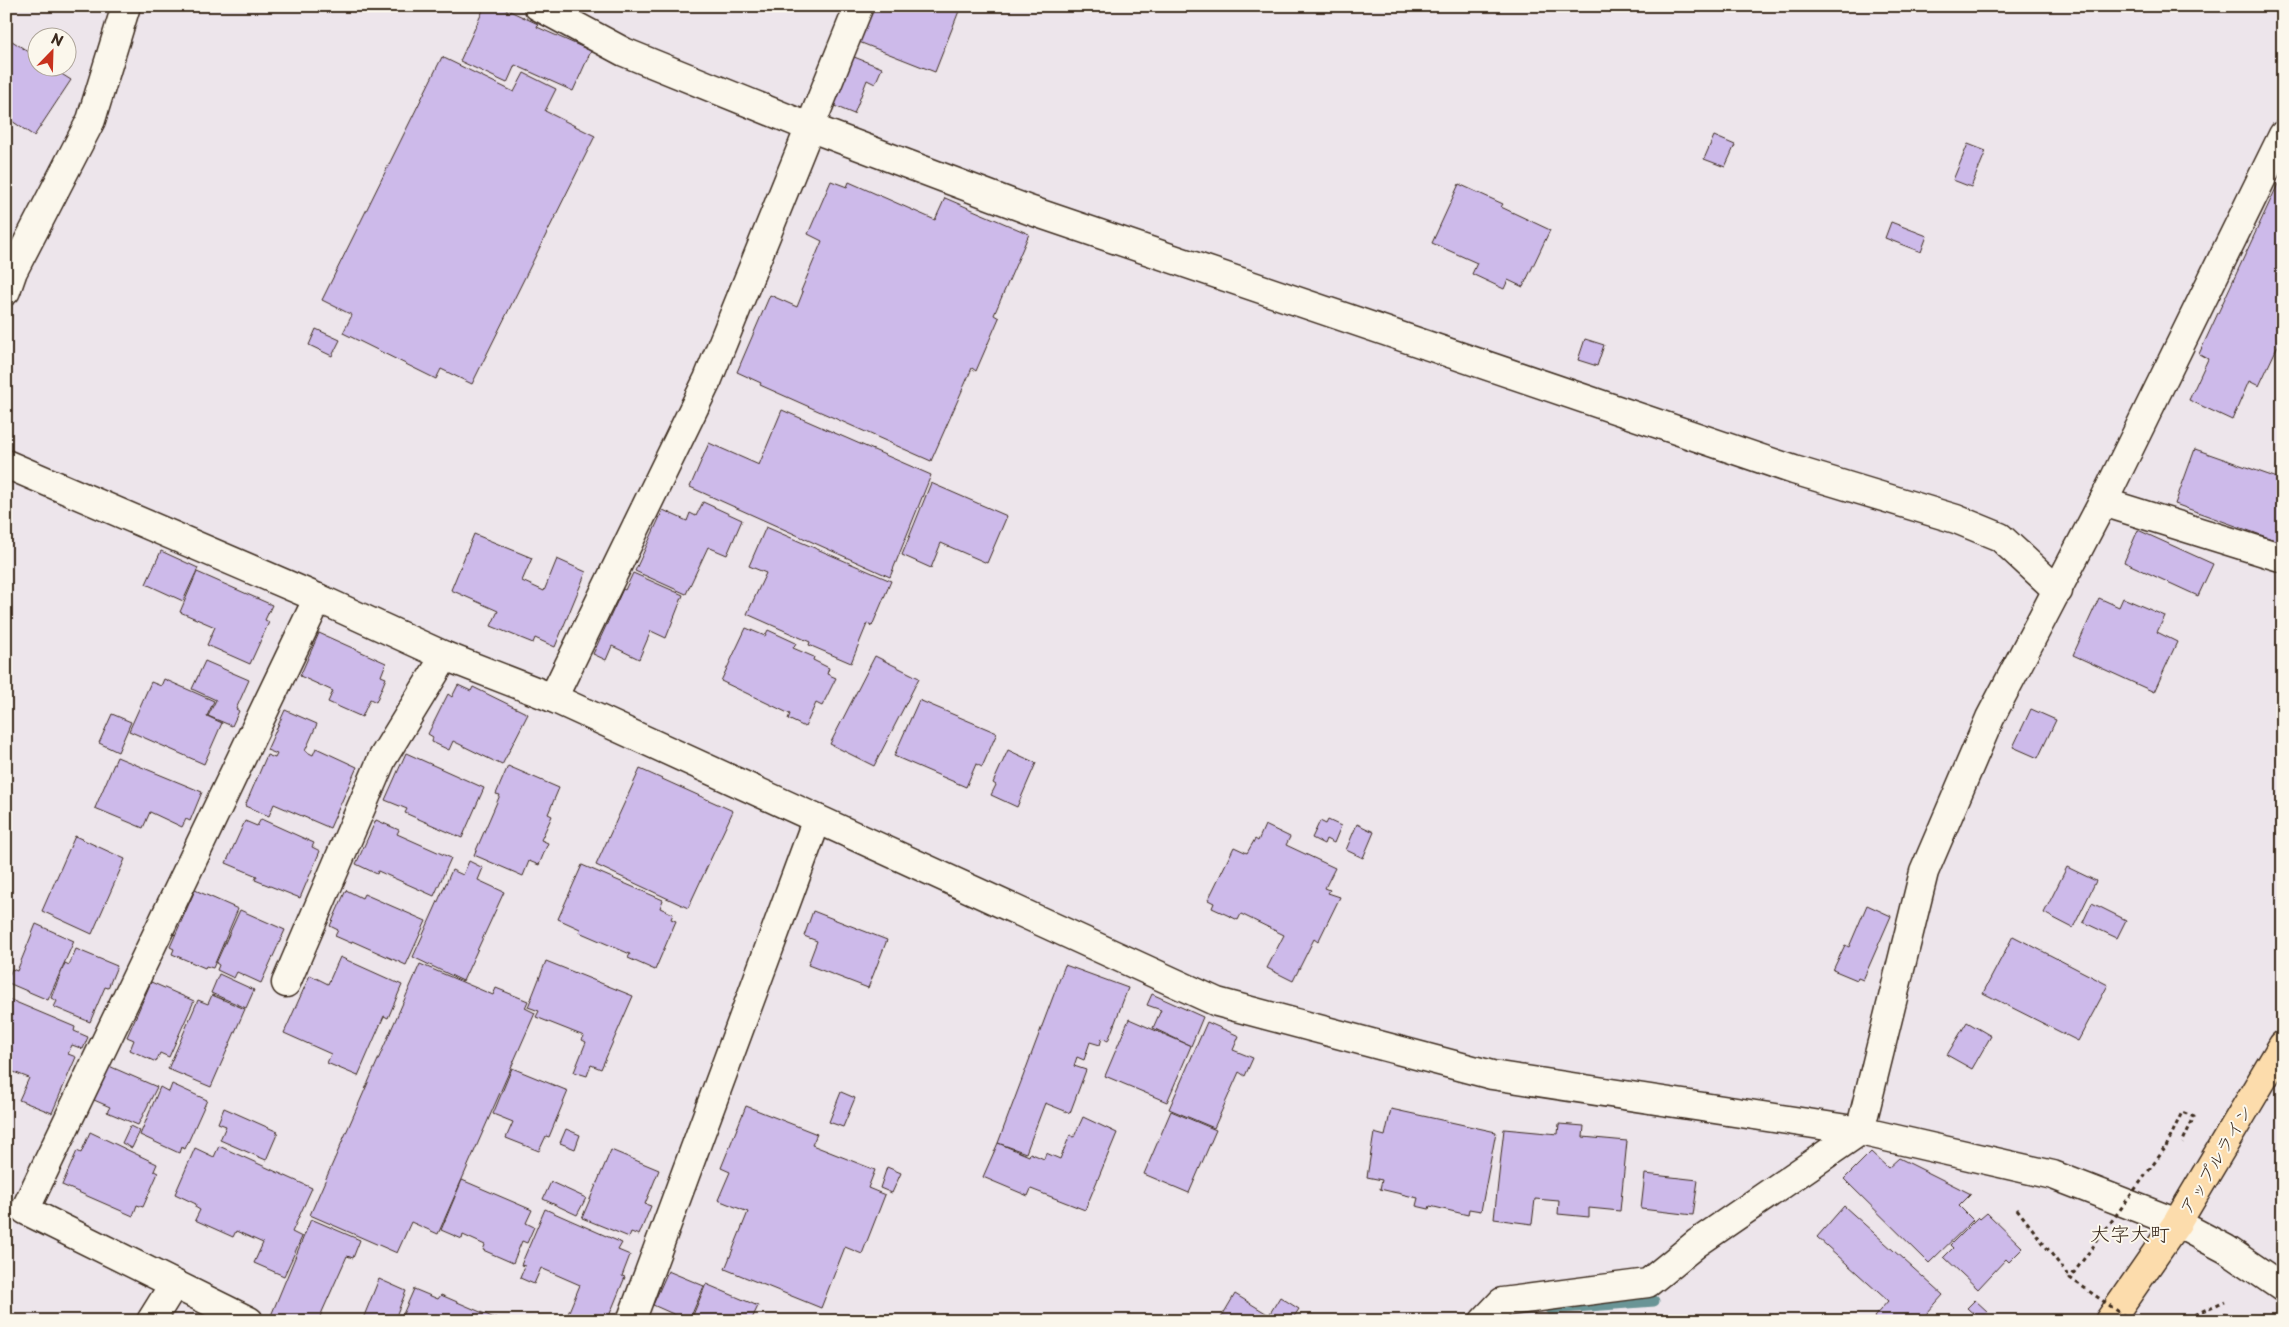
<svg xmlns="http://www.w3.org/2000/svg" width="2289" height="1327" viewBox="0 0 2289 1327" font-family="'Playpen Sans','Klee One',sans-serif">
<style>
.lines{fill:none;stroke-linecap:round;stroke-linejoin:round}
.stream{stroke:#6b9596;stroke-width:11}
.building{fill:#cdbaea;stroke:#3b2a1e}
.minor-casing{stroke:#3b2a1e;stroke-width:31}
.highway-casing{stroke:#3b2a1e;stroke-width:31}
.path{stroke:#3b2a1e;stroke-width:3;stroke-dasharray:4 4;stroke-linecap:butt}
.minor{stroke:#fbf7ec;stroke-width:28}
.highway{stroke:#fcdcac;stroke-width:28}
.path-bridge{stroke:#3b2a1e;stroke-width:3;stroke-dasharray:4 4;stroke-linecap:butt}
.labels{text-anchor:middle;dominant-baseline:central;stroke-width:4;stroke-linejoin:round;paint-order:stroke}
.street-label{font-size:18px;fill:#3b2a1e;stroke:#fbf7ec}
.quarter-label{font-size:20px;fill:#3b2a1e;stroke:#fbf7ec}
</style>
<rect width="100%" height="100%" fill="#ede5eb"/>
<filter id="ink" filterUnits="userSpaceOnUse"><feTurbulence type="fractalNoise" baseFrequency=".02" numOctaves="2"/><feDisplacementMap in="SourceGraphic" scale="10" xChannelSelector="R" yChannelSelector="G"/><feConvolveMatrix kernelMatrix="1 2 1 2 8 2 1 2 1" color-interpolation-filters="sRGB"/></filter>
<g filter="url(#ink)">
<g class="lines">
<polyline class="stream" points="1550,1309 1654,1301"/>
</g>
<g class="building">
<polygon points="485,6 499,6 538,24 537,27 591,51 573,91 515,65 507,83 460,61"/>
<polygon points="873,6 947,6 959,11 935,72 859,42"/>
<polygon points="6,37 38,58 38,68 52,68 71,80 34,136 6,117"/>
<polygon points="849,55 882,68 875,84 867,80 854,114 832,105"/>
<polygon points="442,57 514,92 524,73 556,89 545,111 595,136 472,384 441,369 436,379 343,333 352,315 322,300"/>
<polygon points="1714,136 1735,145 1725,167 1704,159"/>
<polygon points="1968,144 1986,151 1971,187 1953,180"/>
<polygon points="831,181 847,187 849,182 935,220 945,198 1029,234 994,315 999,318 976,371 972,368 931,461 760,385 761,383 737,372 770,295 797,307 803,292 801,291 822,241 808,234"/>
<polygon points="1459,184 1503,204 1501,207 1550,230 1523,287 1508,280 1504,289 1472,274 1477,263 1432,243"/>
<polygon points="2278,184 2283,187 2283,335 2259,386 2249,381 2232,420 2189,400 2208,359 2199,354"/>
<polygon points="1891,222 1927,236 1921,252 1885,238"/>
<polygon points="316,329 340,340 332,356 309,345"/>
<polygon points="1585,339 1604,345 1597,366 1578,360"/>
<polygon points="782,410 931,475 890,577 690,487 709,443 759,465"/>
<polygon points="2195,449 2283,480 2283,543 2175,504"/>
<polygon points="931,483 1007,516 987,563 941,543 931,568 902,555"/>
<polygon points="703,502 742,520 727,555 708,547 686,594 635,571 663,510 687,521 690,513 696,516"/>
<polygon points="766,527 891,581 872,626 867,624 851,663 809,645 810,642 747,614 766,573 749,566"/>
<polygon points="2138,530 2213,564 2198,596 2124,562"/>
<polygon points="474,534 532,558 522,581 544,591 557,559 586,572 555,647 535,638 533,643 491,626 498,611 451,590"/>
<polygon points="161,551 198,568 183,601 146,584"/>
<polygon points="197,572 272,605 265,620 269,622 250,664 207,645 215,627 180,612"/>
<polygon points="633,573 683,595 666,638 651,631 639,659 612,646 606,660 593,654 623,589 625,590"/>
<polygon points="2099,598 2119,607 2123,598 2165,616 2157,632 2177,642 2154,692 2073,655"/>
<polygon points="746,628 765,636 768,630 796,643 793,648 814,657 813,660 829,668 827,674 836,678 822,706 816,703 805,727 788,719 790,714 721,681"/>
<polygon points="319,633 386,663 381,676 386,678 376,702 370,699 362,717 328,702 333,691 300,676"/>
<polygon points="875,656 919,678 874,766 830,744"/>
<polygon points="205,661 249,680 236,709 239,711 232,726 208,716 216,700 192,689"/>
<polygon points="164,679 214,701 207,716 222,723 204,764 129,731 151,682 161,686"/>
<polygon points="458,685 471,691 473,687 528,714 502,765 453,741 449,750 432,742 433,737 428,734 448,694 452,697"/>
<polygon points="919,700 997,733 982,767 976,764 966,787 894,756"/>
<polygon points="2031,709 2056,720 2038,758 2013,747"/>
<polygon points="285,710 317,724 305,751 313,755 316,748 357,767 330,828 274,804 269,816 245,806 267,755 275,758 277,754 267,750"/>
<polygon points="112,714 131,722 118,752 99,743"/>
<polygon points="1008,750 1036,763 1017,807 991,795 996,785 993,783"/>
<polygon points="406,753 484,788 462,838 405,813 407,809 385,800"/>
<polygon points="117,757 202,792 190,821 186,819 182,827 150,812 143,828 95,808"/>
<polygon points="508,766 559,788 548,814 552,816 541,840 548,843 539,865 529,861 523,876 474,855 500,795 496,794"/>
<polygon points="640,769 733,811 688,908 596,865"/>
<polygon points="261,819 314,843 312,847 320,851 300,898 255,880 257,876 226,863 245,821 257,826"/>
<polygon points="376,820 399,830 397,834 451,858 434,896 378,871 377,874 356,864"/>
<polygon points="1328,820 1341,826 1334,843 1326,839 1324,844 1312,838 1320,821 1326,824"/>
<polygon points="1357,824 1374,832 1363,858 1346,850"/>
<polygon points="1265,825 1290,837 1286,845 1335,868 1325,888 1330,890 1328,893 1340,897 1318,942 1314,939 1293,981 1267,968 1284,935 1241,914 1238,920 1212,908 1214,903 1208,900 1234,847 1247,853 1255,839 1258,841"/>
<polygon points="75,836 125,859 92,934 42,911"/>
<polygon points="469,861 483,868 478,880 504,892 463,981 413,957 452,870 463,875"/>
<polygon points="582,865 663,900 660,908 673,914 671,919 676,921 655,970 628,958 630,954 579,932 580,929 558,919"/>
<polygon points="2067,867 2096,881 2073,928 2044,913"/>
<polygon points="195,890 238,909 213,968 206,966 205,968 172,954 174,949 170,947"/>
<polygon points="346,890 362,898 364,894 426,921 406,965 352,941 351,943 335,936 338,930 330,926"/>
<polygon points="2092,903 2126,920 2117,938 2083,922"/>
<polygon points="1867,905 1891,916 1863,980 1858,978 1857,980 1833,970 1845,945 1849,947"/>
<polygon points="240,910 285,930 261,983 237,972 234,978 217,970 219,965 216,963"/>
<polygon points="813,911 887,940 868,988 808,965 817,941 804,936"/>
<polygon points="36,924 74,941 48,1000 6,982 12,969 17,971"/>
<polygon points="2013,936 2108,985 2078,1041 1983,993"/>
<polygon points="76,949 117,966 108,988 105,987 90,1022 54,1007 57,1001 51,998 65,963 69,965"/>
<polygon points="340,957 402,985 388,1018 384,1016 358,1076 327,1063 331,1054 284,1033 310,975 328,984"/>
<polygon points="546,961 633,996 601,1069 591,1065 587,1076 574,1072 586,1042 582,1040 584,1036 536,1017 539,1011 528,1007"/>
<polygon points="420,964 493,995 496,988 528,1001 525,1008 535,1013 438,1234 411,1222 397,1253 310,1215"/>
<polygon points="1065,965 1128,988 1108,1041 1102,1038 1100,1045 1090,1042 1084,1060 1077,1057 1074,1066 1086,1070 1070,1113 1045,1103 1026,1153 998,1143"/>
<polygon points="219,974 254,990 246,1008 211,993"/>
<polygon points="151,982 194,1001 169,1057 160,1053 156,1062 130,1050 134,1040 127,1037"/>
<polygon points="1152,994 1203,1017 1191,1046 1153,1028 1161,1010 1147,1005"/>
<polygon points="212,995 245,1009 211,1087 168,1069 198,1000 208,1004"/>
<polygon points="6,998 75,1027 74,1031 88,1037 83,1049 72,1045 68,1054 76,1057 52,1113 19,1100 29,1078 6,1069"/>
<polygon points="1129,1019 1191,1046 1167,1102 1105,1076"/>
<polygon points="1207,1022 1239,1036 1233,1050 1253,1058 1245,1076 1239,1072 1214,1128 1169,1109"/>
<polygon points="1967,1022 1991,1036 1972,1069 1947,1055"/>
<polygon points="109,1066 157,1087 138,1125 107,1112 110,1107 94,1100"/>
<polygon points="512,1068 568,1091 549,1137 546,1136 539,1151 506,1138 513,1122 493,1114"/>
<polygon points="172,1084 207,1100 185,1149 181,1147 179,1153 140,1135 160,1087 169,1092"/>
<polygon points="841,1092 855,1098 843,1127 829,1122"/>
<polygon points="746,1106 817,1134 812,1145 875,1170 868,1188 885,1195 862,1254 845,1247 821,1308 725,1269 748,1212 718,1200 730,1172 721,1168"/>
<polygon points="224,1108 278,1132 266,1160 220,1140 226,1126 218,1123"/>
<polygon points="1391,1109 1496,1132 1481,1211 1469,1209 1468,1215 1430,1206 1429,1209 1416,1206 1418,1198 1380,1189 1382,1180 1367,1177 1374,1133 1385,1136"/>
<polygon points="1171,1111 1216,1130 1189,1193 1144,1174"/>
<polygon points="1083,1117 1117,1133 1085,1210 1031,1189 1028,1196 983,1177 998,1143 1029,1156 1030,1153 1044,1159 1046,1153 1060,1159 1070,1135 1074,1137"/>
<polygon points="1559,1124 1584,1126 1583,1137 1627,1141 1620,1211 1589,1208 1589,1217 1558,1214 1559,1201 1535,1199 1532,1224 1494,1219 1504,1129 1558,1134"/>
<polygon points="130,1126 140,1131 132,1148 122,1143"/>
<polygon points="566,1129 580,1135 575,1149 560,1143"/>
<polygon points="90,1132 157,1164 154,1171 158,1173 143,1207 137,1205 133,1216 62,1185 77,1151 81,1153"/>
<polygon points="219,1146 312,1188 292,1232 302,1237 284,1276 254,1263 263,1243 236,1231 233,1237 195,1220 200,1210 195,1207 196,1204 175,1194 195,1148 214,1157"/>
<polygon points="611,1150 659,1170 645,1204 651,1206 639,1235 631,1232 629,1237 582,1218"/>
<polygon points="1871,1152 1888,1168 1899,1158 1971,1194 1959,1206 1973,1220 1929,1263 1844,1179"/>
<polygon points="887,1167 901,1173 892,1193 880,1188"/>
<polygon points="1645,1174 1698,1180 1693,1215 1641,1209"/>
<polygon points="462,1180 532,1210 526,1223 534,1227 527,1243 522,1241 513,1263 483,1250 485,1245 463,1235 462,1239 441,1230"/>
<polygon points="551,1182 586,1198 577,1215 543,1199"/>
<polygon points="1844,1206 1943,1295 1920,1321 1877,1321 1874,1317 1888,1301 1817,1237"/>
<polygon points="545,1209 622,1243 618,1250 630,1255 622,1276 625,1277 607,1321 565,1321 580,1285 541,1268 534,1284 520,1278 525,1266 521,1265"/>
<polygon points="1987,1213 2023,1248 2009,1262 2006,1259 1978,1289 1944,1257 1953,1248 1950,1245 1978,1217 1980,1219"/>
<polygon points="311,1219 360,1240 353,1258 347,1256 318,1321 276,1321 270,1318"/>
<polygon points="668,1271 704,1286 689,1321 653,1305"/>
<polygon points="379,1279 406,1291 394,1321 362,1321"/>
<polygon points="706,1284 758,1306 751,1321 706,1321 693,1315"/>
<polygon points="414,1289 438,1299 441,1295 499,1320 400,1321"/>
<polygon points="1235,1294 1269,1315 1280,1297 1299,1309 1291,1321 1219,1321"/>
<polygon points="1975,1300 1988,1312 1980,1320 1967,1308"/>
<polygon points="2224,1313 2241,1321 2218,1321"/>
</g>
<g class="lines">
<defs>
<g id="minor">
<polyline points="538,6 624,52 809,127 1029,210 1794,470 1956,519 2000,537 2058,591"/>
<polyline points="6,291 13,271 91,120 126,6"/>
<polyline points="6,464 318,598 445,656 553,698 1217,1002 1492,1075 1860,1131 2053,1175 2177,1223 2226,1249 2283,1288"/>
<polyline points="2103,502 2283,558"/>
<polyline points="553,698 708,379 859,6"/>
<polyline points="286,983 382,759 445,656"/>
<polyline points="151,1321 174,1284"/>
<polyline points="249,1321 25,1210 318,598"/>
<polyline points="631,1321 817,819"/>
<polyline points="1484,1321 1502,1302 1648,1283 1697,1243 1860,1131 1924,872 1990,718 2103,502 2283,135"/>
</g>
<polyline id="highway" points="2109,1321 2177,1223 2283,1045"/>
</defs>
<use href="#minor" class="minor-casing"/>
<use href="#highway" class="highway-casing"/>
<g class="path">
<polyline points="2166,1147 2182,1112 2194,1117 2182,1143"/>
<polyline points="2017,1209 2070,1278"/>
<polyline points="2180,1321 2225,1301"/>
</g>
<use href="#minor" class="minor"/>
<use href="#highway" class="highway"/>
<polyline class="path-bridge" points="2132,1321 2070,1278 2166,1147"/>
</g>
</g>
<g class="labels">
<g class="street-label">
<text transform="translate(2215 1159) rotate(-59)">アップルライン</text>
</g>
<g class="quarter-label">
<text x="2130" y="1233">大字大町</text>
</g>
</g>
<rect width="2289" height="1327" fill="none" stroke="#fbf7ec" stroke-width="25"/>
<rect x="12" y="12" width="2264" height="1302" fill="none" stroke="#3b2a1e" stroke-width="2" filter="url(#ink)"/>
<g transform="translate(52 52) rotate(23)"><circle r="24" fill="#fbf7ec" stroke="#aea59a"/>
<path d="M0-4L9 19L0 12L-9 19Z" fill="#c8321e"/>
<text y="-8" font-size="14" font-weight="bold" text-anchor="middle" fill="#3b2a1e">N</text>
</g>
</svg>
